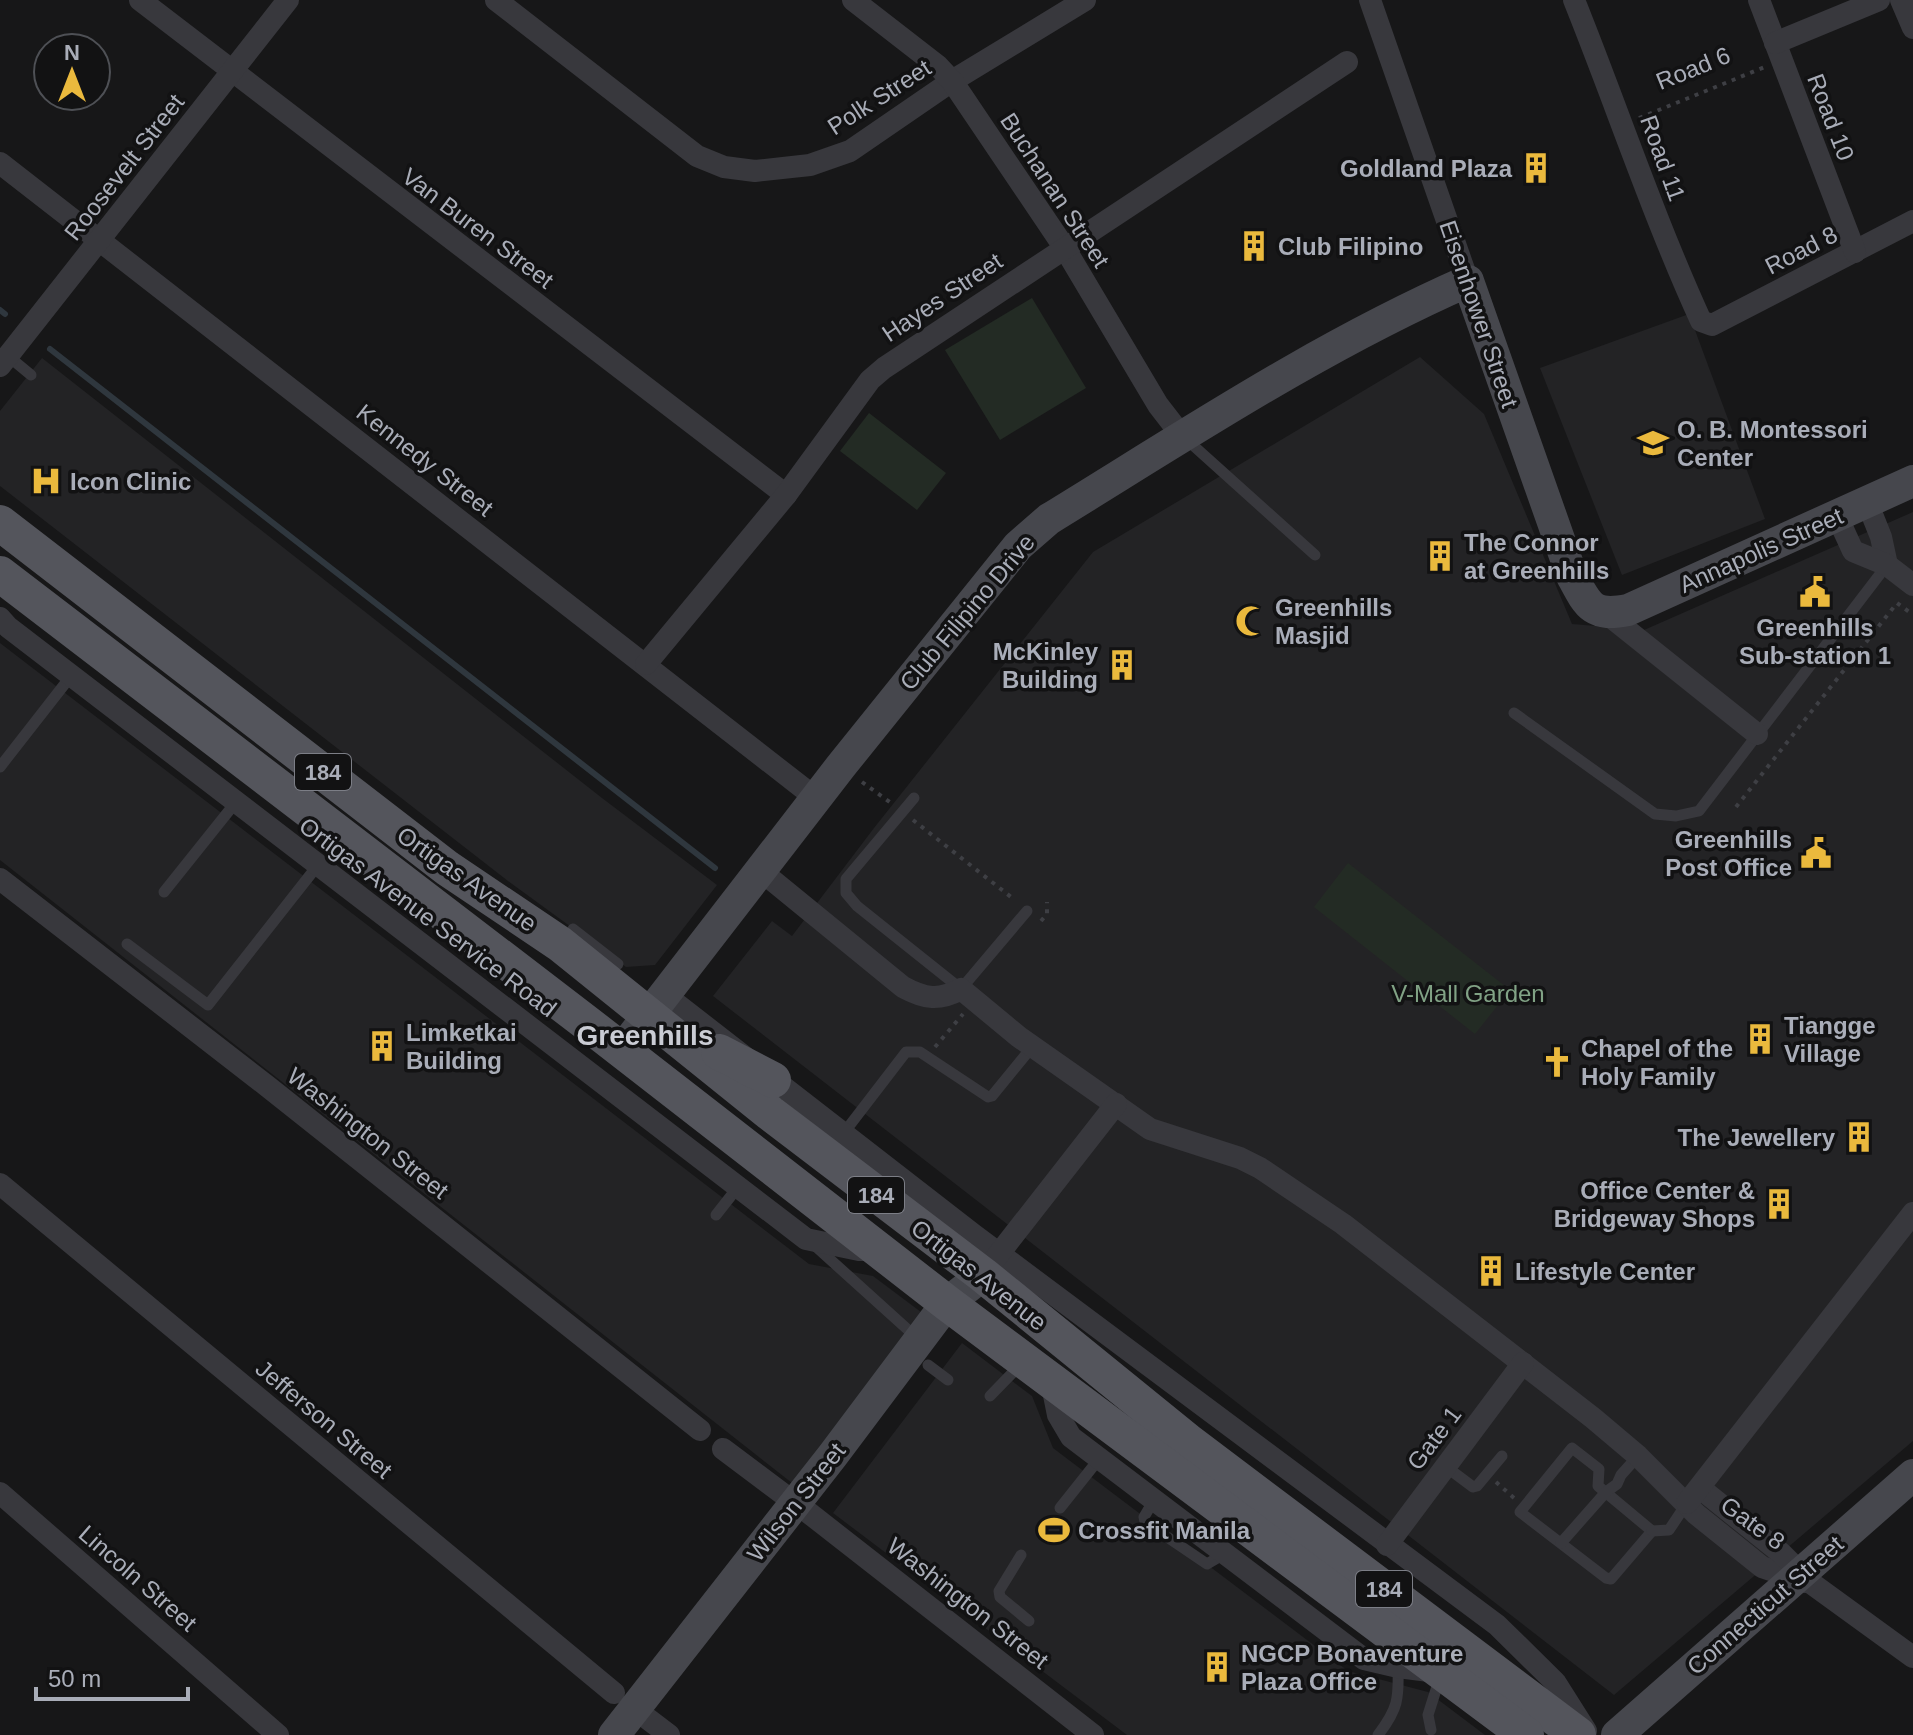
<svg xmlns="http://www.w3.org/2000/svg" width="1913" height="1735" viewBox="0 0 1913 1735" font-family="Helvetica,sans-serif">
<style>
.built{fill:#232325}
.green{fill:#232b24}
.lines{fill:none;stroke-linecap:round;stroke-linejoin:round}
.stream{stroke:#2f373e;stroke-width:6}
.path{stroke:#3e3f44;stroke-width:4;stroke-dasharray:4 6;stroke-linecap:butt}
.lane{stroke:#38383d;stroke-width:11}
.street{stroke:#38383d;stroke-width:22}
.secondary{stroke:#46474d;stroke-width:32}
.primary{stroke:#54555c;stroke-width:36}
.labels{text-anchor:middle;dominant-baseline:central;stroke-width:7;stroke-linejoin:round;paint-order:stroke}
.shield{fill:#121213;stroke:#7c7e86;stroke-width:2}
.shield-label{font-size:22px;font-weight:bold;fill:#a9adb8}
.street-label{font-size:24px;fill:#a9adb8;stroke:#121213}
.poi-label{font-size:24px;font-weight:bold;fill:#a9adb8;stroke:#121213;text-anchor:start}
.park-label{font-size:24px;fill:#81a285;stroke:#121213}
.quarter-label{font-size:28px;font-weight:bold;fill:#caccd4;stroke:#121213}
</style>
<rect width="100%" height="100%" fill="#171718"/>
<g class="built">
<polygon points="1689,314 1765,519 1622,575 1540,368"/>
<polygon points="1420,357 1484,414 1572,624 1644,630 1913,512 1913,1441 1614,1695 713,996 772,921 792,936 874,828 1093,552"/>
<polygon points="42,358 602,798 717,885 655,965 626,967 508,881 0,486 0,411"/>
<polygon points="0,643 809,1264 873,1276 925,1315 792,1483 0,860"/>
<polygon points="962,1343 1032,1396 1053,1448 1348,1671 1428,1692 1485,1735 1127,1735 833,1513"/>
</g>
<g class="green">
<polygon points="1032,298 1086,388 1000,440 945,350"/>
<polygon points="869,413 946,473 917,510 840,451"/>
<polygon points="1348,863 1510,990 1475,1034 1314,907"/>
</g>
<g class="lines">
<g class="stream">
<polyline points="0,310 5,314"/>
<polyline points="50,349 715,868"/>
</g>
<g class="path">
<polyline points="1639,118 1765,67"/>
<polyline points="862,782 891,803"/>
<polyline points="1736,807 1897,603 1912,614"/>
<polyline points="913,820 1011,897"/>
<polyline points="1041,921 1047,914 1047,902"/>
<polyline points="935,1047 963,1014"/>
<polyline points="1496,1482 1514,1498"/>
</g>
<g class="lane">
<polyline points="8,356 31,375"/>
<polyline points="1186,439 1315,555"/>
<polyline points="1514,713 1655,814 1676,816 1699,811 1887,565"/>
<polyline points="0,767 71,676"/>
<polyline points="914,798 846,879 846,893 857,906 961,989 1027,911"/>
<polyline points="164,892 236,802"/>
<polyline points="573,929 618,964"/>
<polyline points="127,944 208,1005 318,865"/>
<polyline points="843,1134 906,1052 920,1052 988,1097 992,1096 1032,1047"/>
<polyline points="716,1215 738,1187"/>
<polyline points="813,1244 916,1337"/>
<polyline points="928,1365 948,1380"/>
<polyline points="990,1396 1020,1365"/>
<polygon points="1572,1448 1599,1469 1598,1486 1652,1531 1611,1579 1606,1578 1520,1512"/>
<polyline points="1445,1466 1473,1487 1477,1486 1502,1456"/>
<polyline points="1154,1500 1144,1517 1145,1522 1207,1564 1224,1554"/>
<polyline points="1060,1508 1099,1459"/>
<polyline points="1652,1531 1669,1530 1687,1503"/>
<polyline points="1561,1543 1606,1492 1617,1484 1621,1475 1638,1456"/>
<polyline points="1021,1555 999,1591 1000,1597 1029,1621"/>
<polyline points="1431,1730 1428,1715 1440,1677"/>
<path d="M1378,1735C1398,1709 1399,1699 1398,1667"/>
</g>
<g class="street">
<polyline points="140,0 786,495"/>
<polyline points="496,0 697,156 724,167 755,171 810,165 850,151 952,81 1085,0"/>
<polyline points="853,0 938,66 952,81 1064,247 1158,405 1182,436"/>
<polyline points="1370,0 1468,281"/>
<path d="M1574,0C1617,107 1653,216 1701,321L1712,325L1913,221"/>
<polyline points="1759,0 1855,252"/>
<polyline points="1901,0 1913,28"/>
<polyline points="1775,43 1879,0"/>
<polyline points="0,163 817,799"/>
<polyline points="0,366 288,0"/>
<polyline points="1867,502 1881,537 1887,565"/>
<polyline points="1837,516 1853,551 1887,565 1913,585"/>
<polyline points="1607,614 1757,734"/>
<polyline points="0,618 8,627 806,1239 859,1250 874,1250"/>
<polyline points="646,664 786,495 870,380 884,368 1347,62"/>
<path d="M761,871L903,987C925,999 939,1001 961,989L1019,1037L1150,1129L1240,1158L1260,1168L1343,1224L1593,1418L1638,1456L1696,1514L1762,1567L1806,1582"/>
<polyline points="0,879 267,1086 700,1430"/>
<polyline points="665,995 974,1235 1497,1625 1555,1682 1586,1731"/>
<polyline points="0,1184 614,1693"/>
<polyline points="991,1264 1116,1104"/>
<polyline points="1051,1380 1058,1415 1071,1437 1364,1659 1398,1667 1437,1672"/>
<polyline points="723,1449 795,1503"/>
<polyline points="1700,1488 1781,1553 1811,1583 1913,1657"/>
<polyline points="0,1493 278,1735"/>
<polyline points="1687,1503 1913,1213"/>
<polyline points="809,1513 1093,1735"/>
<polyline points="1387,1545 1523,1363"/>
<polyline points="648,1719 669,1735"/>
</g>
<g class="secondary">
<path d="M621,1051L841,766L1018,546L1049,519C1186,435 1320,346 1468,281L1572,576C1588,606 1592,617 1628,610L1913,481"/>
<polyline points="614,1735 833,1455 947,1303 983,1275"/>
<polyline points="1617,1735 1913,1475"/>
</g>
<g class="primary">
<polyline points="0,523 447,868 560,944 770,1113 983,1275 1190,1443 1578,1735"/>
<polyline points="0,574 588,1024 947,1303 1526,1735"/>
<polyline points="719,1052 773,1080"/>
</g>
</g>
<defs>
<symbol id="building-bare" viewBox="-9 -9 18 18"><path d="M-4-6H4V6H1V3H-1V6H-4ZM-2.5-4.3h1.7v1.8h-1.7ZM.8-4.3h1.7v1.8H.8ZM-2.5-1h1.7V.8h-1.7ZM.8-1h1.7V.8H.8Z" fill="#eab93d" stroke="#121213" stroke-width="2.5" paint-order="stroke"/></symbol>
<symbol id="school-bare" viewBox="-9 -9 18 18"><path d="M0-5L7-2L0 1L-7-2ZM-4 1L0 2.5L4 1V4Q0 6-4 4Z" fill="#eab93d" stroke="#121213" stroke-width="2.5" paint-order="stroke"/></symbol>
<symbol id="hospital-bare" viewBox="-9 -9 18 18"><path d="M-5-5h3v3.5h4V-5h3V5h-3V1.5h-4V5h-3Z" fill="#eab93d" stroke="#121213" stroke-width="2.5" paint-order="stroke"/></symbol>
<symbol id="civic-bare" viewBox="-9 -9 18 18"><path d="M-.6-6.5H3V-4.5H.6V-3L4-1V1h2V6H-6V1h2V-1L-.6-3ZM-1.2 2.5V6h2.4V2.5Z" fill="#eab93d" stroke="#121213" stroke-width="2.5" paint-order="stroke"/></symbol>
<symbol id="mosque-bare" viewBox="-9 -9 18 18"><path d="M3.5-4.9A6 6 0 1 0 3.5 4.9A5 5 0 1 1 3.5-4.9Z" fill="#eab93d" stroke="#121213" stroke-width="2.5" paint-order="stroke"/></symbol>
<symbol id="church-bare" viewBox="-9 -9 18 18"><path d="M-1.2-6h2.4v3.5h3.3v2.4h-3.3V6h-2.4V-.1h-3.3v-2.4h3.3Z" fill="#eab93d" stroke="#121213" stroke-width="2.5" paint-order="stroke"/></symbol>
<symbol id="stadium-bare" viewBox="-9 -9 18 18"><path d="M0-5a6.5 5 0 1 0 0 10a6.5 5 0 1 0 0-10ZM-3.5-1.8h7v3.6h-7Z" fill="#eab93d" stroke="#121213" stroke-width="2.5" paint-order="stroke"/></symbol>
</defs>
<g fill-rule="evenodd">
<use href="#building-bare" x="1514" y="146" width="44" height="44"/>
<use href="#building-bare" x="1232" y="224" width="44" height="44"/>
<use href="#school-bare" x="1631" y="421" width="44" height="44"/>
<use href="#hospital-bare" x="24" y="459" width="44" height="44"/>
<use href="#building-bare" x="1418" y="534" width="44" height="44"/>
<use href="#civic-bare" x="1793" y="570" width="44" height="44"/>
<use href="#mosque-bare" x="1229" y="599" width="44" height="44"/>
<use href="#building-bare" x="1100" y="643" width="44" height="44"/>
<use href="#civic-bare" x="1794" y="831" width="44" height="44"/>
<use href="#building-bare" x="1738" y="1017" width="44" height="44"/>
<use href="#building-bare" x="360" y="1024" width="44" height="44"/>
<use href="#church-bare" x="1535" y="1040" width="44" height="44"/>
<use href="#building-bare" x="1837" y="1115" width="44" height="44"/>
<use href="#building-bare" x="1757" y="1182" width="44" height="44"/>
<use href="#building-bare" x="1469" y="1249" width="44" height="44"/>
<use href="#stadium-bare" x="1032" y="1508" width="44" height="44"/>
<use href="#building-bare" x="1195" y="1645" width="44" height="44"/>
</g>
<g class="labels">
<g class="shield">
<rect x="295" y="754" width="56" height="36" rx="6"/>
<rect x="848" y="1177" width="56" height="36" rx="6"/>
<rect x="1356" y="1571" width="56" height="36" rx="6"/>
</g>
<g class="shield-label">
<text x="323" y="772">184</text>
<text x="876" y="1195">184</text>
<text x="1384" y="1589">184</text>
</g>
<g class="street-label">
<text transform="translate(1693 68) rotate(-22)">Road 6</text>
<text transform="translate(879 97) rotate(-33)">Polk Street</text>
<text transform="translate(1831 117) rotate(69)">Road 10</text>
<text transform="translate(1663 158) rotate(70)">Road 11</text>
<text transform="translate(124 167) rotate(-52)">Roosevelt Street</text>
<text transform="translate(1055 190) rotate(57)">Buchanan Street</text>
<text transform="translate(478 228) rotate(37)">Van Buren Street</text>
<text transform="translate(1801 250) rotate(-27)">Road 8</text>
<text transform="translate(942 297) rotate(-34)">Hayes Street</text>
<text transform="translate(1479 314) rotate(71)">Eisenhower Street</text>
<text transform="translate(425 460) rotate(38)">Kennedy Street</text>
<text transform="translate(1761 550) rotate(-24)">Annapolis Street</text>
<text transform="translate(967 612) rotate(-50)">Club Filipino Drive</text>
<text transform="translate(467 879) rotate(35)">Ortigas Avenue</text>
<text transform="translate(428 917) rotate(37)">Ortigas Avenue Service Road</text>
<text transform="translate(368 1133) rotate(38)">Washington Street</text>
<text transform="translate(979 1275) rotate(38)">Ortigas Avenue</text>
<text transform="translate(324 1419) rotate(40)">Jefferson Street</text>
<text transform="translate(1434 1438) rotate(-53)">Gate 1</text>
<text transform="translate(796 1502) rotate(-52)">Wilson Street</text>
<text transform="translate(1753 1523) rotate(36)">Gate 8</text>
<text transform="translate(138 1578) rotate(41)">Lincoln Street</text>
<text transform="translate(968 1603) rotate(38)">Washington Street</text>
<text transform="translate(1765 1605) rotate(-41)">Connecticut Street</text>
</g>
<g class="poi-label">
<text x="1512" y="168" text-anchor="end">Goldland Plaza</text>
<text x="1278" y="246">Club Filipino</text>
<text x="1677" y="429">O. B. Montessori<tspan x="1677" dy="28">Center</tspan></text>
<text x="70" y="481">Icon Clinic</text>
<text x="1464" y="542">The Connor<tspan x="1464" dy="28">at Greenhills</tspan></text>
<text x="1275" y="607">Greenhills<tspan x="1275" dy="28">Masjid</tspan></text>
<text x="1815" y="627" text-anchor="middle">Greenhills<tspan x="1815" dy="28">Sub-station 1</tspan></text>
<text x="1098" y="651" text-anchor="end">McKinley<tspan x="1098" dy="28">Building</tspan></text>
<text x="1792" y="839" text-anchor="end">Greenhills<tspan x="1792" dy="28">Post Office</tspan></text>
<text x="1784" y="1025">Tiangge<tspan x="1784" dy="28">Village</tspan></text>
<text x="406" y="1032">Limketkai<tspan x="406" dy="28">Building</tspan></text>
<text x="1581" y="1048">Chapel of the<tspan x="1581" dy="28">Holy Family</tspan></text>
<text x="1835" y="1137" text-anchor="end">The Jewellery</text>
<text x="1755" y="1190" text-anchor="end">Office Center &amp;<tspan x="1755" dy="28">Bridgeway Shops</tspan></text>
<text x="1515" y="1271">Lifestyle Center</text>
<text x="1078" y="1530">Crossfit Manila</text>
<text x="1241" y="1653">NGCP Bonaventure<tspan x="1241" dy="28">Plaza Office</tspan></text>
</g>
<g class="park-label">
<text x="1468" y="993">V-Mall Garden</text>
</g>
<g class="quarter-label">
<text x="645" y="1035">Greenhills</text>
</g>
</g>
<g transform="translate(72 72)"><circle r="38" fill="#121213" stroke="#4e5055" stroke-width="2"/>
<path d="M0-6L14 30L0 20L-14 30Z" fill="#eab93d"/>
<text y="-12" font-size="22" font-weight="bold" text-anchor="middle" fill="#a9adb8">N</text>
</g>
<path d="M36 1687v12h152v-12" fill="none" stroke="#a9adb8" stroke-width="4"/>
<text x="48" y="1687" font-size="24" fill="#a9adb8" stroke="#121213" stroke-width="6" paint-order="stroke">50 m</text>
</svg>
